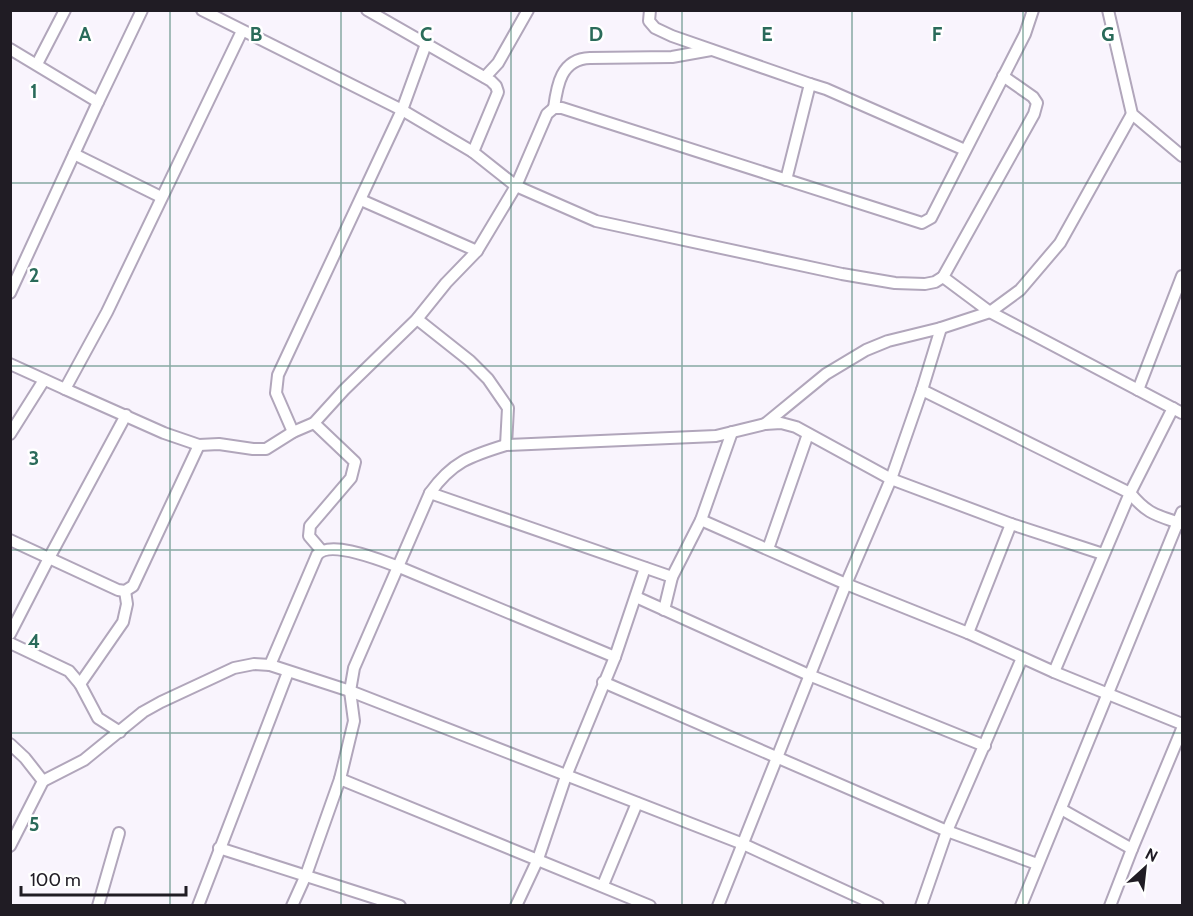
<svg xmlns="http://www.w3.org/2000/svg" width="1193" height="916" viewBox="0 0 1193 916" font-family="Cabin,sans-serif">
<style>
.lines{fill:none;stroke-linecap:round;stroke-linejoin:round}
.minor-casing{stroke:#b1a6bb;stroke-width:14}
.minor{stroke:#fff;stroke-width:10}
.grid{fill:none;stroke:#2a6b5a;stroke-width:1.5;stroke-opacity:0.55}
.grid-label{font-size:20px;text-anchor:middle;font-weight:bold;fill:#2a6b5a;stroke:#fff;stroke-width:5;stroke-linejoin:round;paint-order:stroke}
</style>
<rect width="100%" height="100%" fill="#f9f4fd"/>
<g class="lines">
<defs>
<g id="minor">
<polyline points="202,10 402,110 473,152 516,186 596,221 842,274 895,283 925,284 935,282 943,277"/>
<polyline points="367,10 491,81 496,86 498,92 473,152"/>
<polyline points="650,10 649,21 655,28 672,36 810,84"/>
<polyline points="1108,10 1132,114 1182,156"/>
<polyline points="10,49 98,102 142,10"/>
<polyline points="37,64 65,10"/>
<polyline points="1003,76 1033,97 1037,103 1034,114 943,277 990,312 1182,413"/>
<polyline points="485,77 498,63 528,10"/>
<path d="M554,108C557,85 561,59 590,58L672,57L711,50"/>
<polyline points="74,154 161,197"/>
<polyline points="786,180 810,84 826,89 965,150"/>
<polyline points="361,200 477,251"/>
<polyline points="10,293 98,102"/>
<polyline points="417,319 470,361 488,379 508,408 506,445"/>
<polyline points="10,364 65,389 107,312 242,31"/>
<polyline points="65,389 164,433 199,445 219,444 253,449 266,449 293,432 314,423 344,390 417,319 446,283 477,251 516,186 547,114 554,108 562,108 922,223 931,218 1025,34 1033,10"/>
<path d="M922,390L1130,493C1148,515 1157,515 1182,524"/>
<polyline points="1138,390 1182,276"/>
<polyline points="314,423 355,462 351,478 310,526 309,536 321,550"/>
<polyline points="765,424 781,423 796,427 891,479 1011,524 1103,554"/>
<polyline points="293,432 276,393 278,375 402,110 426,44"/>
<polyline points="10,434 44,380"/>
<polyline points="430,493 672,577"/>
<polyline points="701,520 846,584 968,633 1054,672 1182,724"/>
<polyline points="10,540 118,590 125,591 133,586 199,445"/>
<polyline points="768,549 808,434"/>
<polyline points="636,597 809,675 985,746"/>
<polyline points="664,610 672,577 701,520 732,432"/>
<polyline points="968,633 1011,524"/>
<polyline points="10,634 49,558 126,415"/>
<polyline points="10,643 69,671 80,684 98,718 120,732"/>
<path d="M270,665L317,555C330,539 382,561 399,567L615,657"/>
<polyline points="1054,672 1130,493 1173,408"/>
<polyline points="603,682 947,831 1037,864"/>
<polyline points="80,684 123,622 127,604 125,591"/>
<polyline points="10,744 25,758 43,781 10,846"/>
<polyline points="340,779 650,906"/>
<polyline points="43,781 84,760 143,712 161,702 234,668 254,664 270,665 350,691 743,844 878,906"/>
<polyline points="1061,809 1132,849"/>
<polyline points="219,848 400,906"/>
<polyline points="603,885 637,803"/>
<polyline points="98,906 119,833"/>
<polyline points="198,906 288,672"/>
<path d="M292,906L306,875L340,779L354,721L350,691L354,668L430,493C452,462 470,456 506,445L716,436L765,424L826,374L866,350L888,341L941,328L990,312L1020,290L1060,243L1132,114"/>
<polyline points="516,906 538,859 566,776 615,657 645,568"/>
<polyline points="718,906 846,584 891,479 922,390 941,328"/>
<polyline points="921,906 947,831 1022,658"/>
<polyline points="1021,906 1182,512"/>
<polyline points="1110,906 1132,849 1182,729"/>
</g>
</defs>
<use href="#minor" class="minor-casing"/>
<use href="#minor" class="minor"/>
</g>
<path class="grid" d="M170,10V906M341,10V906M511,10V906M682,10V906M852,10V906M1023,10V906M10,183H1182M10,366H1182M10,550H1182M10,733H1182"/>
<g class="grid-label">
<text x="85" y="41">A</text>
<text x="256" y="41">B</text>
<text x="426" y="41">C</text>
<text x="596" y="41">D</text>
<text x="767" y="41">E</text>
<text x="937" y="41">F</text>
<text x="1108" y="41">G</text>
<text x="34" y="98">1</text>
<text x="34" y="282">2</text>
<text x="34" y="465">3</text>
<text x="34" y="648">4</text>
<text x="34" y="831">5</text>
</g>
<rect width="1193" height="916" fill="none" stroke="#201c24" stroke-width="24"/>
<g transform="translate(1145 868) rotate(27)" stroke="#ffffff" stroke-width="4.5" paint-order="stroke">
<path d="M0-4.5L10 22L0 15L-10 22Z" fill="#201c24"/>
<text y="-9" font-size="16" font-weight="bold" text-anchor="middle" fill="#201c24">N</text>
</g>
<path d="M21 886v9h165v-9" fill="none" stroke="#201c24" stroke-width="3"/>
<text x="30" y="886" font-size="18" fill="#201c24" stroke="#ffffff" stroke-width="4.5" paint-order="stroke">100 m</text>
</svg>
